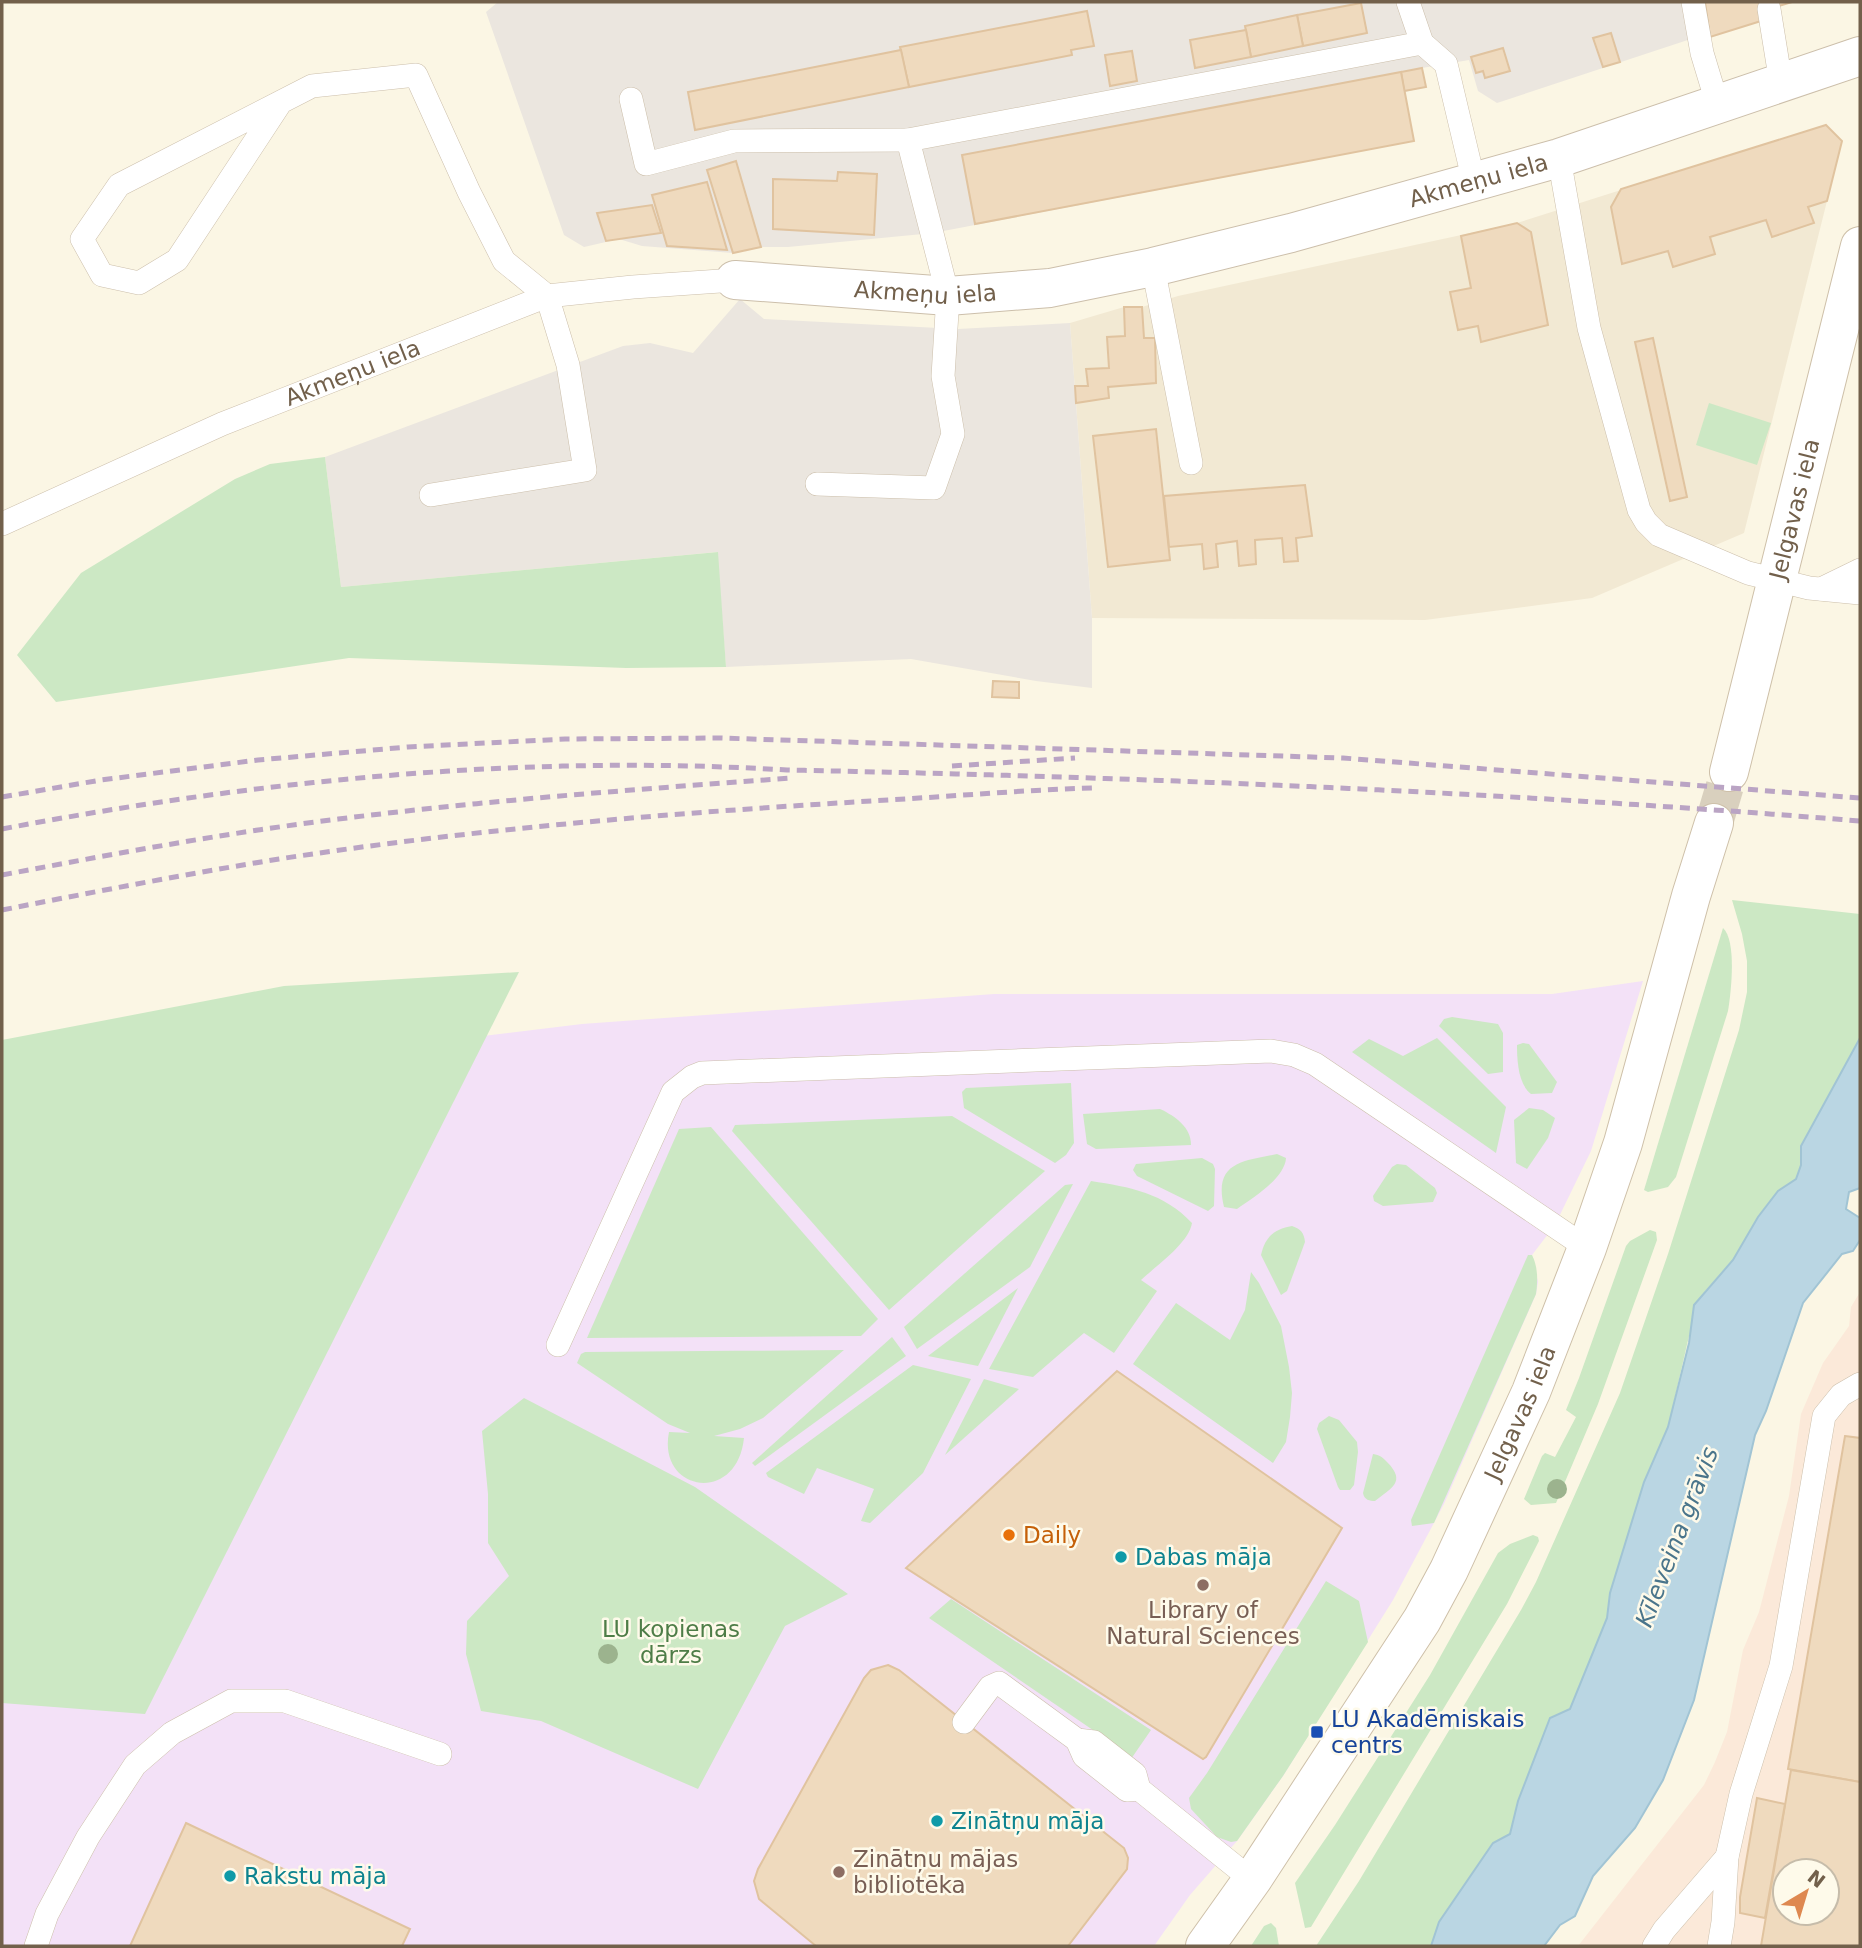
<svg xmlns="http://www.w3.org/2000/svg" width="1862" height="1948" viewBox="0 0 1862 1948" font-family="'DejaVu Sans',sans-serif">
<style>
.residential{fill:#f2e9d3}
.commercial{fill:#fbe9d9;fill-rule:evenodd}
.industrial{fill:#ebe6df}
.education{fill:#f3e1f7}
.green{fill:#cce8c4}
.water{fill:#bad6e3;stroke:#a1c4d4;stroke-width:2}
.building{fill:#efdabe;stroke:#e0c39f;stroke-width:2;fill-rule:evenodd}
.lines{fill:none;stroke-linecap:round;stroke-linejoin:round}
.secondary-tunnel{stroke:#d9d0be;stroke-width:38;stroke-dasharray:38 19;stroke-linecap:butt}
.service-casing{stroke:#ccbfab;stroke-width:24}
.minor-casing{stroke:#ccbfab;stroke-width:40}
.secondary-casing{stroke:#cec0a9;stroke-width:40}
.service{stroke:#fff;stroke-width:23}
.minor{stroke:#fff;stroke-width:38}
.secondary{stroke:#fff;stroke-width:38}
.rail{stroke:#baa4c4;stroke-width:5;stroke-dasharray:10 7;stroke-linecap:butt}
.tree{fill:#9cb38e}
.food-dot{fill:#e8710a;stroke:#fefaea;stroke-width:2.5}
.culture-dot{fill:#0f9aa8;stroke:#fefaea;stroke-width:2.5}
.education-dot{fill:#8d6e63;stroke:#fefaea;stroke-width:2.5}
.transit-dot{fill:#1a4fb4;stroke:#fefaea;stroke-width:2.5}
.labels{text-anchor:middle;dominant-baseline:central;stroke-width:5;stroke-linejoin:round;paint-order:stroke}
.street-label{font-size:23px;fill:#72604b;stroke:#fefaea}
.food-label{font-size:23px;fill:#c56008;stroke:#fefaea;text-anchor:start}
.culture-label{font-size:23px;fill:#0d838f;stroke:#fefaea;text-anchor:start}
.education-label{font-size:23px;fill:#785e54;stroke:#fefaea}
.park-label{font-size:23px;fill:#4e7d47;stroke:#fefaea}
.transit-label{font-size:23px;fill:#164399;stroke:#fefaea;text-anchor:start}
.water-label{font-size:24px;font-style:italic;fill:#4a758b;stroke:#fefaea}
</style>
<rect width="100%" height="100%" fill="#fbf6e4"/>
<polygon class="residential" points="1826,125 1842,141 1744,533 1592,598 1425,620 1092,618 1070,323 1124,307 1142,307 1178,296 1517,223"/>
<path class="commercial" d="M1860,1292V1946H1578L1704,1785L1715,1762L1727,1732L1743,1650L1759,1612L1789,1496L1801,1414L1823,1363L1849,1326L1851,1307ZM1785,1871H1827V1913H1785Z"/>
<g class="industrial">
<polygon points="498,2 1792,2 1759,12 1760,21 1710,37 1709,33 1497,103 1478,91 1469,60 1422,68 1426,87 1404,92 1414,141 933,233 788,247 761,247 733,253 642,246 619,239 584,247 564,235 486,12"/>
<polygon points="740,299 764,319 958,329 1070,323 1092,618 1092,688 1036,681 911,659 726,667 717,552 341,587 325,457 623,346 650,343 693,353"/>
</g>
<polygon class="education" points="1643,981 1591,1151 1555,1225 1532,1255 1538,1282 1536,1294 1444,1504 1393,1600 1283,1776 1237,1841 1190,1895 1154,1946 2,1946 2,1094 582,1024 994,994 1552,994"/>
<g class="green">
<polygon points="1709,403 1771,423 1757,465 1696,445"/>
<polygon points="325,457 341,587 718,552 726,667 626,668 349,658 56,702 17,655 81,573 235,479 270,464"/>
<polygon points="1732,900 1860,914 1860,1038 1801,1146 1801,1165 1796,1179 1778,1191 1758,1217 1733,1260 1705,1291 1689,1336 1668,1427 1644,1482 1610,1593 1607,1618 1570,1709 1518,1801 1510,1834 1439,1922 1431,1946 1316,1946 1359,1881 1521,1610 1536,1582 1620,1393 1668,1254 1739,1030 1747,992 1747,961 1742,934"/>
<path d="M1723,928C1737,941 1731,993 1728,1011L1676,1177L1668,1187L1648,1192L1644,1190Z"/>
<polygon points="519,972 145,1714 2,1703 2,1040 284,986"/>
<polygon points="1452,1017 1498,1024 1503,1033 1503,1072 1488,1074 1439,1026 1444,1019"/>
<polygon points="1437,1038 1506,1107 1496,1153 1352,1052 1369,1039 1403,1056"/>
<path d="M1523,1043L1529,1044L1557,1082L1552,1093L1531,1094C1518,1084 1517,1060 1517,1045Z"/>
<polygon points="1071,1083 1074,1143 1066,1155 1055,1163 964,1108 962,1092 966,1088"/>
<polygon points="1529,1108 1543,1110 1555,1118 1548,1138 1527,1169 1516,1163 1514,1120"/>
<path d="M1160,1109C1175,1116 1191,1127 1191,1145L1096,1149L1087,1144L1083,1114Z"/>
<polygon points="952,1116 1045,1171 889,1310 732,1131 735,1125"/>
<polygon points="711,1127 878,1319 861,1336 587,1338 679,1129"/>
<path d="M1277,1154L1286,1158C1285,1178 1253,1198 1237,1209L1224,1207C1213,1162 1243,1161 1277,1154Z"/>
<polygon points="1202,1158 1213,1164 1215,1169 1214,1206 1208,1211 1137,1176 1133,1170 1136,1164"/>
<polygon points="1397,1164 1406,1165 1435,1188 1437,1193 1433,1202 1383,1206 1374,1201 1373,1196 1392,1167"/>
<path d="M1091,1181C1130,1187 1164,1193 1192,1223C1189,1243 1156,1266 1141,1280L1157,1291L1114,1353L1084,1333L1033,1377L989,1369Z"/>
<polygon points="1073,1184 1030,1267 917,1349 904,1327 1065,1185"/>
<path d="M1292,1226C1301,1229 1304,1233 1305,1242L1287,1291L1281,1295L1261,1255C1265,1237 1274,1229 1292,1226Z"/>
<polygon points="1650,1230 1656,1232 1657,1240 1598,1404 1556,1503 1531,1505 1524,1499 1542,1456 1545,1453 1555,1457 1576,1417 1566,1410 1579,1378 1626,1246 1630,1241"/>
<path d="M1528,1255H1532C1538,1267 1538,1281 1536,1294L1434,1523L1412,1526L1411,1520Z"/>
<polygon points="1251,1272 1259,1283 1281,1326 1289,1367 1292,1393 1290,1417 1286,1442 1273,1463 1133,1364 1176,1303 1230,1340 1245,1310"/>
<polygon points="1018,1288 978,1366 928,1356"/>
<polygon points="892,1337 906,1356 755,1466 752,1463"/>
<path d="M844,1350L763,1418L740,1429L714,1436L744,1438C737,1505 657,1492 669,1432L690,1433L668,1424L577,1363L581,1354L585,1352Z"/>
<polygon points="913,1365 971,1379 923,1473 870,1523 861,1521 874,1489 817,1468 804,1494 768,1477 766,1473"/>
<polygon points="984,1379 1019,1389 945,1455"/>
<polygon points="524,1398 695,1487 848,1594 785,1626 698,1789 541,1721 481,1711 466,1654 467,1621 509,1576 488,1543 488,1494 482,1431"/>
<polygon points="1329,1416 1339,1420 1357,1442 1358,1452 1354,1485 1350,1490 1340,1490 1338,1487 1317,1429 1319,1423"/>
<path d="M1373,1454C1380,1455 1382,1457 1387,1462C1407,1482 1391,1488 1375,1501C1370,1501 1364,1500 1363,1493Z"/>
<polygon points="1533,1535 1538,1537 1539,1541 1507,1604 1311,1927 1305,1928 1295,1883 1335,1825 1430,1675 1498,1553 1510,1544"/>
<polygon points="1326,1581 1359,1601 1368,1642 1283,1776 1237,1841 1231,1842 1217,1837 1191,1809 1189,1798 1207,1773"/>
<polygon points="951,1599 1151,1730 1131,1759 1106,1739 929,1618"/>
<polygon points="1271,1923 1276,1928 1279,1946 1251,1946 1264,1926"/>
</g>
<polygon class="water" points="1860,1038 1860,1188 1849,1192 1846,1209 1860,1218 1860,1240 1853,1251 1842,1254 1803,1303 1766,1411 1755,1435 1694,1700 1663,1780 1635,1828 1593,1876 1575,1916 1560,1925 1544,1946 1431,1946 1439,1922 1493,1843 1510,1834 1518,1801 1550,1718 1570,1709 1607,1618 1610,1593 1644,1482 1668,1427 1689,1343 1694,1305 1733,1260 1758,1217 1778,1191 1796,1179 1801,1165 1801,1146"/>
<g class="building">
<polygon points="1705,2 1792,2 1759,12 1761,21 1710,37"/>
<polygon points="1361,3 1367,33 1303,46 1297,15"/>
<polygon points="1087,11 1094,46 1071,50 1072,55 909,87 900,47"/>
<polygon points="1297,15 1303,46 1251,57 1245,26"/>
<polygon points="1246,30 1251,57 1195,68 1190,40"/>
<polygon points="1611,33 1620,62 1603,67 1593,38"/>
<polygon points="1503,48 1510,71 1485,78 1483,71 1476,73 1471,57"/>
<polygon points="901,50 909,87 695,130 688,92"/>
<polygon points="1132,51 1137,81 1110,86 1105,55"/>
<polygon points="1422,68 1426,87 1404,91 1401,72"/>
<polygon points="1401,72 1414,141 975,224 962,155"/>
<polygon points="1826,125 1842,141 1827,201 1808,207 1814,223 1772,237 1766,220 1710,237 1715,254 1673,267 1668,251 1622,264 1611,207 1621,189"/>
<polygon points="736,161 761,247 733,253 707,170"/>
<polygon points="838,172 877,174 874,235 773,229 773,179 837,181"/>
<polygon points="707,182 727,250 667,246 652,195"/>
<polygon points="652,205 661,233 606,241 597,213"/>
<polygon points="1517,223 1531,232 1548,325 1481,342 1478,326 1458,330 1450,292 1471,288 1461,236"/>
<polygon points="1124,307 1142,307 1144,338 1155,338 1156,383 1108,387 1109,398 1076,403 1075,386 1088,386 1086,369 1109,368 1107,337 1125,336"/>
<polygon points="1653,338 1687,497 1670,501 1635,342"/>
<polygon points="1156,429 1170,560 1108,567 1093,436"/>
<polygon points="1305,485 1312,536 1296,538 1298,561 1284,562 1282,538 1255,540 1256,564 1239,566 1237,541 1216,544 1218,567 1204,569 1202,544 1169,547 1164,496"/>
<polygon points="993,681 1019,682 1019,698 992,697"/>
<polygon points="1117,1371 1342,1528 1206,1757 1203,1759 906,1568"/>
<polygon points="1845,1436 1860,1438 1860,1782 1788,1769"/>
<polygon points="888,1665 899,1670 1124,1848 1128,1858 1127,1869 1068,1946 816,1946 759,1899 754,1881 758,1869 864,1678 871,1670"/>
<path d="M1791,1770L1860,1782V1946H1761ZM1785,1871H1827V1913H1785Z"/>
<polygon points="1757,1798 1785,1804 1765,1918 1740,1913 1740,1897"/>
<polygon points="186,1823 410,1929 402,1946 130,1946"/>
</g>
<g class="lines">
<polyline class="secondary-tunnel" points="1714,823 1729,772"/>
<defs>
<g id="service">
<polyline points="1408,2 1422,43"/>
<polyline points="1693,2 1702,53 1718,106"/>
<polyline points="1769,9 1781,83"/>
<polyline points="631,99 646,164 734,141 908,140"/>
<polyline points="281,102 177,260 139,283 102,275 82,239 119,185 312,86 416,75 469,192 504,261 547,296 568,365 585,470 431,495"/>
<polyline points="1559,158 1589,328 1639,510 1646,522 1659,535 1748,573 1809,588 1860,593"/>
<polyline points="1153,267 1191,463"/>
<polyline points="817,484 934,488 953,434 943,376 948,296 908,140 1422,43 1446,64 1474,182"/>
<path id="s1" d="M2,524L222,424L547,296L633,287L735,280"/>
<polyline points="1821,589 1860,570"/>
<polyline points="558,1345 673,1092 692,1077 702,1073 1271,1051 1294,1055 1315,1064 1587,1248"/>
<polyline points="964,1722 990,1687 999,1683 1077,1740 1094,1742 1135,1774 1139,1789 1252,1880"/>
<polyline points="1077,1740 1084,1756 1127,1790 1139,1789"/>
<polyline points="36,1946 47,1914 88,1837 135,1765 172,1733 231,1701 285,1701 440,1754"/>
<polyline points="1654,1946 1664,1930 1727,1857"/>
<polyline points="1719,1946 1723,1922 1727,1857 1741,1794 1781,1666 1824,1416 1841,1395 1860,1384"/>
</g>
<g id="minor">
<path id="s2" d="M735,280L948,296L1050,288L1153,267L1291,233L1559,158L1860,56"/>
</g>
<g id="secondary">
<path id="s3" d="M1729,772L1860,246"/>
<path id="s4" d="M1205,1946L1252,1880L1422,1620L1449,1570L1531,1392L1587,1248L1623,1143L1691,896L1714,823"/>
</g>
</defs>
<use href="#service" class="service-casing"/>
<use href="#minor" class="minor-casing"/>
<use href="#secondary" class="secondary-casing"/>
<use href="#service" class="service"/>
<use href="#minor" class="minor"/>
<use href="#secondary" class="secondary"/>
<g class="rail">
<polyline points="952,766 1075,758"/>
<polyline points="2,797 101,780 258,760 408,747 565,739 720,738 1343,758 1860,798"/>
<path d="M2,829C260,780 524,754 787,770C1145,777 1503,792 1860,821"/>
<path d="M2,875C87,859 172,843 258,830C435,804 614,791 792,778"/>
<path d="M2,910C94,892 186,874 279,859C480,828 684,812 888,800C956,796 1024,790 1092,788"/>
</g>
</g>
<g class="tree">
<circle cx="1557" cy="1489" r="10"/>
<circle cx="608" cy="1654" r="10"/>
</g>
<circle class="food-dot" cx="1009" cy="1535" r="7"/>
<g class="culture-dot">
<circle cx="1121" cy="1557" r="7"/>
<circle cx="937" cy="1821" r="7"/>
<circle cx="230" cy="1876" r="7"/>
</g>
<g class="education-dot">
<circle cx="1203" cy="1585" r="7"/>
<circle cx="839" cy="1872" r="7"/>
</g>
<rect class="transit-dot" x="1310" y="1725" width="14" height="14" rx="3.5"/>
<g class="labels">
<g class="street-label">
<text stroke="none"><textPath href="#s2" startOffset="758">Akmeņu iela</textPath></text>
<text stroke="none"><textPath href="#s2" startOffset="191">Akmeņu iela</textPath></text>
<text stroke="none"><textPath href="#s1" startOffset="382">Akmeņu iela</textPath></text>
<text stroke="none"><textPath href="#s3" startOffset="271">Jelgavas iela</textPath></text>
<text stroke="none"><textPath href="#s4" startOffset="621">Jelgavas iela</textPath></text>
</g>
<g class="food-label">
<text x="1023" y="1535">Daily</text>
</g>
<g class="culture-label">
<text x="1135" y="1557">Dabas māja</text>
<text x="951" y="1821">Zinātņu māja</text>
<text x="244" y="1876">Rakstu māja</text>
</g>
<g class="education-label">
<text x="1203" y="1610">Library of<tspan x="1203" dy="26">Natural Sciences</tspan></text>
<text x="853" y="1859" text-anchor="start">Zinātņu mājas<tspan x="853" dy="26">bibliotēka</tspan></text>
</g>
<g class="park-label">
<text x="671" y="1629">LU kopienas<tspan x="671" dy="26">dārzs</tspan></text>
</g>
<g class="transit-label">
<text x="1331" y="1719">LU Akadēmiskais<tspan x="1331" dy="26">centrs</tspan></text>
</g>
<g class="water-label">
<text transform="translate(1677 1537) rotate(-69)">Kīleveina grāvis</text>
</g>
</g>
<rect width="1862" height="1948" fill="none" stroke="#72604b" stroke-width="7"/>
<g transform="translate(1806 1892) rotate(38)"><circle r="33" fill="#fefaea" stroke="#c6bcaa" stroke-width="2"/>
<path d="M0-5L12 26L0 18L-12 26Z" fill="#de8850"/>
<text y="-10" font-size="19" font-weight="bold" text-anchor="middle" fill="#72604b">N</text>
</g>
</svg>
